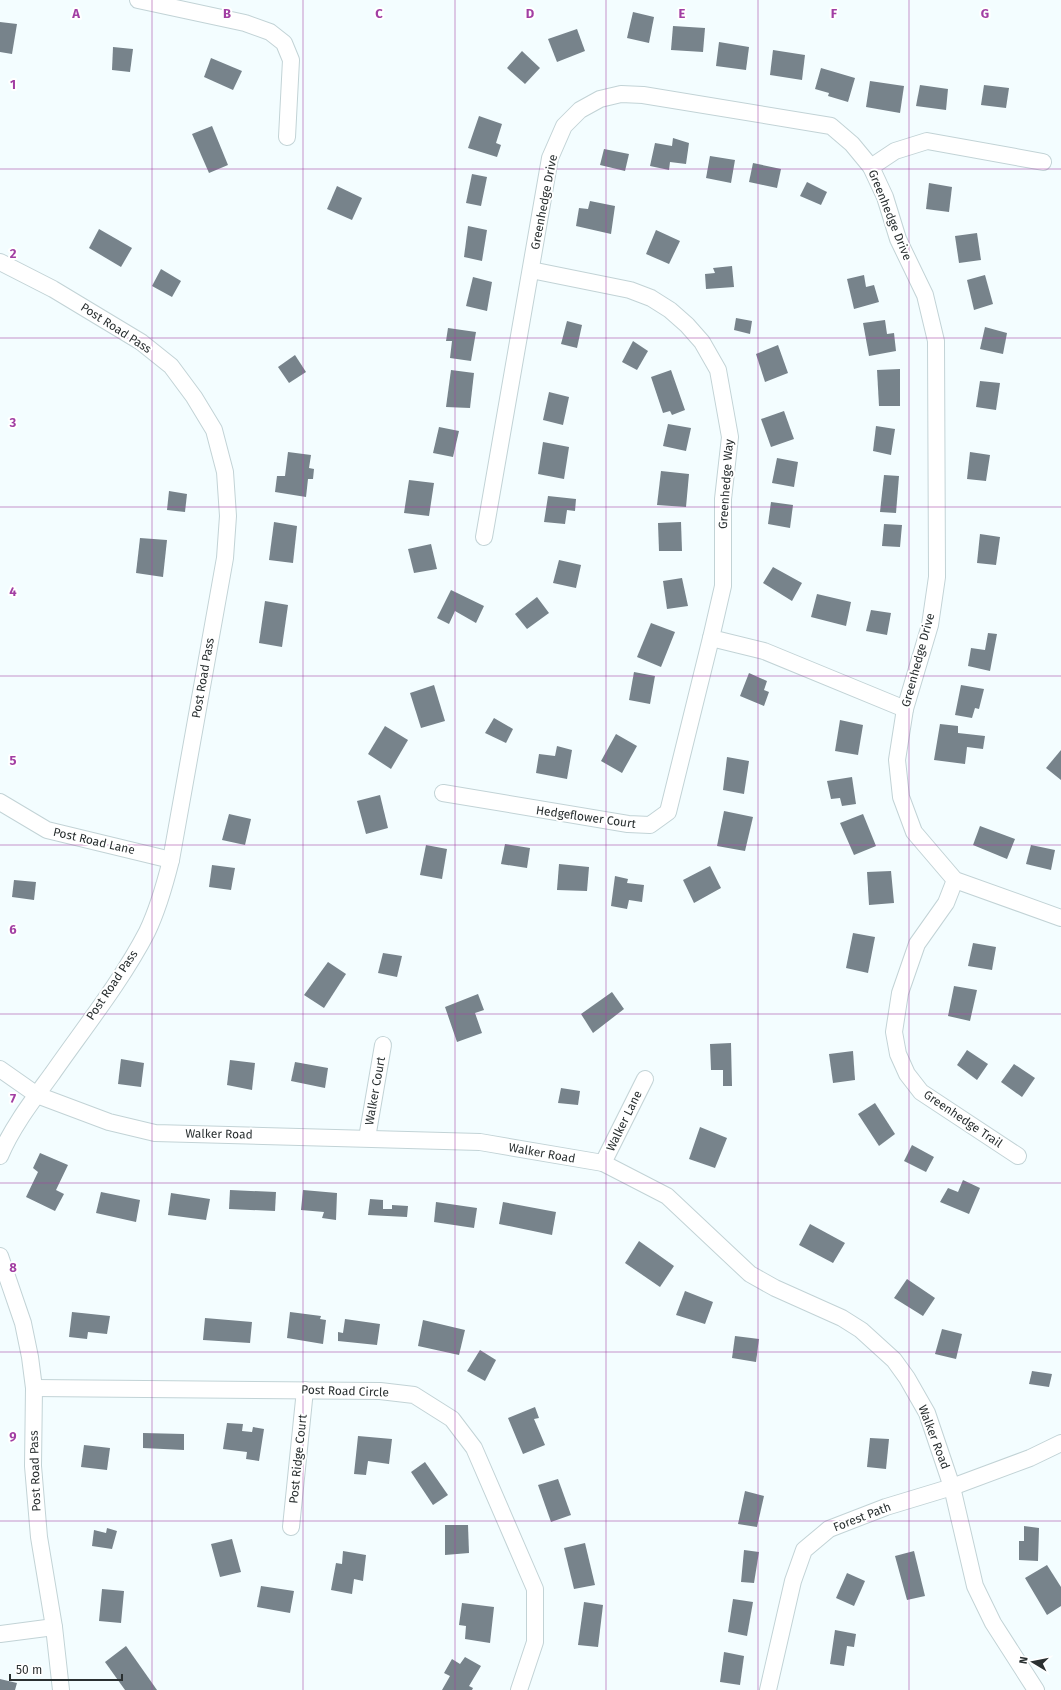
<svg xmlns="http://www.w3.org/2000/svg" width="1061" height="1690" viewBox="0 0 1061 1690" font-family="'Fira Sans',sans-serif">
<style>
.building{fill:#77838b}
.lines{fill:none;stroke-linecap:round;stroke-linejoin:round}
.street-casing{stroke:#c2d3d6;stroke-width:18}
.street{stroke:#fff;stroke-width:16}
.grid{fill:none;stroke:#a23ea3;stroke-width:1;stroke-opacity:0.55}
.labels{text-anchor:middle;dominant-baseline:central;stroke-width:4;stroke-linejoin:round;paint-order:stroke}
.street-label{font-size:12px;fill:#2a3031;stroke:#fff}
.grid-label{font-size:13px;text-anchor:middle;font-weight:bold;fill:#a23ea3;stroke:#fff;stroke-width:4;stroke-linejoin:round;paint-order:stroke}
</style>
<rect width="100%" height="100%" fill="#f3fdff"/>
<g class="building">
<polygon points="633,12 654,17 649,43 627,38"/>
<polygon points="0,22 17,24 12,54 0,52"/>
<polygon points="673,26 705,28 703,52 671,50"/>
<polygon points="577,29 585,51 557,62 548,39"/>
<polygon points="719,42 749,47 746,70 716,66"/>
<polygon points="113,47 133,49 130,72 112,70"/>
<polygon points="773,50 805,55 802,80 770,75"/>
<polygon points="522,51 540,68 525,84 507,68"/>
<polygon points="211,58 242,71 233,90 204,77"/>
<polygon points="821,68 855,78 848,102 828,96 829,93 815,89"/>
<polygon points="870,81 904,86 900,113 866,107"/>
<polygon points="920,85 948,89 946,110 916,106"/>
<polygon points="984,85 1009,88 1006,108 981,105"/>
<polygon points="479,116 502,124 496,143 501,145 497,157 468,148"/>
<polygon points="212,126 228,165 209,173 192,134"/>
<polygon points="673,138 689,143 686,164 670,162 669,170 650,166 655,143 672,146"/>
<polygon points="604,149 629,154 625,171 600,165"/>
<polygon points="710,156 735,160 731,183 706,178"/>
<polygon points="753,163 781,169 777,188 749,182"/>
<polygon points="472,174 487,177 481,206 466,203"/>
<polygon points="807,182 827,192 821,205 800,196"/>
<polygon points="929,183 952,187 949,212 926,209"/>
<polygon points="337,186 362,198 352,220 327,209"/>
<polygon points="590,201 615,206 611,234 576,226 579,208 588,209"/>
<polygon points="468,226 487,230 482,261 464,257"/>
<polygon points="99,229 132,248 121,267 89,248"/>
<polygon points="656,230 680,241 669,264 646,254"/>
<polygon points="977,233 981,260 959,263 955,236"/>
<polygon points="732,266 734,287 706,289 705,274 715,273 713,268"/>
<polygon points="161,269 181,281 172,297 152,286"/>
<polygon points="864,275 866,287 874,285 879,302 854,309 847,279"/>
<polygon points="985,275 993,304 974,310 967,280"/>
<polygon points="473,277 492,282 487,311 466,306"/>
<polygon points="736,318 752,321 750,334 734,330"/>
<polygon points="885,320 887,334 894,333 896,351 869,356 863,323"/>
<polygon points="567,321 582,325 577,348 561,344"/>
<polygon points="985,327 1007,333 1003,354 980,349"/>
<polygon points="448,328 476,332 471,361 450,358 452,341 446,341"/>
<polygon points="633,341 648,351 637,370 622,362"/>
<polygon points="778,345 788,373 765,382 756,354"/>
<polygon points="295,355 306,372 289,383 278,367"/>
<polygon points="900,369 900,406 879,406 877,370"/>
<polygon points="451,370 474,373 470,408 446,407"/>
<polygon points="671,370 685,410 672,415 670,411 663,413 651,377"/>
<polygon points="980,381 1000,383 996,410 976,407"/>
<polygon points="549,392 569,397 563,425 543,420"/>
<polygon points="784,411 794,439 771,447 761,419"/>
<polygon points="668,424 691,428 686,451 663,446"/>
<polygon points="876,426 895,429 891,455 873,451"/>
<polygon points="439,427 459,431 453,457 433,453"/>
<polygon points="543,442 569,447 564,479 538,474"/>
<polygon points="288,452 311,455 309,468 314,469 313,479 308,479 306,497 275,492 277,476 285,476"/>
<polygon points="970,452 990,455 986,481 967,479"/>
<polygon points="777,458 798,462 794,487 772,483"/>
<polygon points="661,471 689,474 686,507 657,505"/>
<polygon points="884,475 899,476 896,513 880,512"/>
<polygon points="409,480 434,483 429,516 404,513"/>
<polygon points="169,491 187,494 185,512 167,510"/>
<polygon points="548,496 576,499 575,511 567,510 565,524 544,522"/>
<polygon points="771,502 793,505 790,528 768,524"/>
<polygon points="274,522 297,526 293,563 269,560"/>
<polygon points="681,522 682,551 659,551 658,523"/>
<polygon points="884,524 902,525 900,547 882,546"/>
<polygon points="980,534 1000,537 996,565 977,563"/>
<polygon points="140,538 167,540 163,577 136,573"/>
<polygon points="431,544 437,569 414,573 408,549"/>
<polygon points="559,560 581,565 576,588 553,583"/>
<polygon points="773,567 802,583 792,601 763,583"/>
<polygon points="682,578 688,606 667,609 663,581"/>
<polygon points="451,590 484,606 476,623 455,611 449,624 437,618"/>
<polygon points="817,594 851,602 846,626 811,617"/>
<polygon points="537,597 549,613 527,629 515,614"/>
<polygon points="265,601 288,605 282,647 259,643"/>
<polygon points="871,610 891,613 887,635 866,631"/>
<polygon points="651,623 675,632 661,667 637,657"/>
<polygon points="988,633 997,634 990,671 968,666 971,648 985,650"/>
<polygon points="634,672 655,676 650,704 629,700"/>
<polygon points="749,673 767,681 764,690 769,692 764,706 740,696"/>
<polygon points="434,685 445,721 421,728 410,693"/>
<polygon points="961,685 984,689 979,709 975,708 972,718 955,715"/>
<polygon points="494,718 513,729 506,743 485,733"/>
<polygon points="840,720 863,725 858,755 835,751"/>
<polygon points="940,724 958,726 958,733 985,736 983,749 967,747 965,764 934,760"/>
<polygon points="385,726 408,740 391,769 368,754"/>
<polygon points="616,734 637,746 622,773 601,761"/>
<polygon points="557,746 572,750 567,779 536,773 539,754 555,756"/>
<polygon points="1061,750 1061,780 1046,768"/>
<polygon points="727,757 749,761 744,794 723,790"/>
<polygon points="852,777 856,804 842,806 840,798 831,799 827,781"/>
<polygon points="380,795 388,828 366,834 357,801"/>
<polygon points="724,811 753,817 745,851 717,846"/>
<polygon points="229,814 251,819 245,845 222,840"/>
<polygon points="863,814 876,846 854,855 840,823"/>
<polygon points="980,826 1015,839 1007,859 973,845"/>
<polygon points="505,844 530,848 527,868 501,864"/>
<polygon points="426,845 447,849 442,879 420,875"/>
<polygon points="1031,845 1055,850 1051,870 1026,864"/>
<polygon points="559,864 589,867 587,891 557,890"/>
<polygon points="212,865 235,868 231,890 209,887"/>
<polygon points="710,866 721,888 694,903 683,880"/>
<polygon points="891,871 894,903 869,905 867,872"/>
<polygon points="615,876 628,879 627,883 644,885 642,902 629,900 627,909 611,906"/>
<polygon points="14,880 36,882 34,900 12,897"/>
<polygon points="853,933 875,937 868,973 846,968"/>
<polygon points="973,943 996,947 992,970 968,966"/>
<polygon points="383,953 402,956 397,977 378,973"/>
<polygon points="328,962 346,974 324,1008 304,995"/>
<polygon points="954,986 977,990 970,1021 948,1016"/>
<polygon points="612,992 624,1009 593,1033 581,1014"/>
<polygon points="478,994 484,1010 475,1013 482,1033 457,1042 445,1007"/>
<polygon points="731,1043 732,1086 723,1086 723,1070 711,1070 710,1044"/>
<polygon points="967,1050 988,1064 977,1080 957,1065"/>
<polygon points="853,1051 855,1080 833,1083 829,1054"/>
<polygon points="121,1059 144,1063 141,1087 118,1084"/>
<polygon points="230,1060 255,1063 252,1090 227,1085"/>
<polygon points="295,1062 328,1068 325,1088 291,1081"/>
<polygon points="1014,1064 1035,1078 1022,1097 1001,1082"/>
<polygon points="561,1088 580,1091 578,1105 558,1103"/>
<polygon points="875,1103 895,1134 879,1146 858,1114"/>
<polygon points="700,1127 727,1138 715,1168 689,1159"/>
<polygon points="912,1145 934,1157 926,1172 904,1161"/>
<polygon points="40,1153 68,1165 56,1190 64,1194 55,1211 26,1197 38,1172 33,1168"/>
<polygon points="963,1180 980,1188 969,1214 940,1202 948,1188 958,1192"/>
<polygon points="230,1190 276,1192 275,1211 229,1209"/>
<polygon points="303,1190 337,1193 336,1220 322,1218 324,1212 301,1210"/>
<polygon points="101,1192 140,1200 136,1222 96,1213"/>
<polygon points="171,1193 210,1199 206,1220 168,1215"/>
<polygon points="370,1199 383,1200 383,1209 392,1209 392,1205 408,1206 407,1217 368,1215"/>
<polygon points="436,1202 477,1208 474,1228 434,1222"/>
<polygon points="503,1202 556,1212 552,1235 499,1224"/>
<polygon points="810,1224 845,1243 833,1263 799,1245"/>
<polygon points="639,1241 674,1266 660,1287 625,1263"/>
<polygon points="907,1279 935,1298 923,1316 894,1298"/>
<polygon points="685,1291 713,1302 705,1324 676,1315"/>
<polygon points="72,1312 110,1316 107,1334 88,1332 87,1339 69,1337"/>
<polygon points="290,1312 321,1316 320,1319 326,1320 323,1344 287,1338"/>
<polygon points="205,1318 252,1322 250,1343 203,1340"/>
<polygon points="345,1319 380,1324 377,1345 338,1341 338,1332 343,1333"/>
<polygon points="423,1320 465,1330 459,1355 418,1346"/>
<polygon points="942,1329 962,1334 956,1359 935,1354"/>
<polygon points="735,1336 759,1339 756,1362 732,1358"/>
<polygon points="480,1350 496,1360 485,1381 467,1371"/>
<polygon points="1032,1371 1052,1374 1049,1387 1029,1384"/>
<polygon points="535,1407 539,1418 534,1419 545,1445 523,1454 508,1418"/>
<polygon points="227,1423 243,1424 242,1431 252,1432 253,1427 264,1429 259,1461 246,1459 247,1452 223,1449"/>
<polygon points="143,1433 184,1434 184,1450 143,1448"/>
<polygon points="358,1436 392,1439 389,1464 368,1461 366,1475 354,1474"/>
<polygon points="870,1438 889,1439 886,1469 867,1467"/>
<polygon points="84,1445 110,1448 107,1470 81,1467"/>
<polygon points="425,1462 448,1495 433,1505 411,1472"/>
<polygon points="558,1479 571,1515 551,1522 538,1485"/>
<polygon points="745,1491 764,1496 757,1527 738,1524"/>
<polygon points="445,1525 468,1525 469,1553 445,1555"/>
<polygon points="1024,1526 1039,1528 1038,1561 1019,1560 1019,1541 1024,1541"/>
<polygon points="107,1528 117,1531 112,1549 92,1546 94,1530 106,1533"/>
<polygon points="232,1539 241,1572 220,1577 211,1544"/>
<polygon points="585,1543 595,1585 574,1589 564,1548"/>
<polygon points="744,1550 759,1552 754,1583 741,1582"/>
<polygon points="343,1551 366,1555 363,1581 354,1579 352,1594 331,1590 336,1563 342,1564"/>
<polygon points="914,1551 925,1596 907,1600 895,1556"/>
<polygon points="1047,1565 1061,1587 1061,1606 1047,1615 1025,1578"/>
<polygon points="847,1573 865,1581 854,1606 836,1598"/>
<polygon points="261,1586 294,1591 290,1613 257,1607"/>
<polygon points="102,1589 124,1591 121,1623 99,1621"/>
<polygon points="733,1599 753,1602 747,1636 728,1632"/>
<polygon points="584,1602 603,1605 598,1647 578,1645"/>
<polygon points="462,1603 494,1607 490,1643 465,1639 466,1626 459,1625"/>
<polygon points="835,1630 856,1634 854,1647 847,1646 844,1666 830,1664"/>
<polygon points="126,1646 157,1690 125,1690 105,1662"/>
<polygon points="724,1652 744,1656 740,1685 720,1682"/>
<polygon points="465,1657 481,1666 469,1686 473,1688 472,1690 442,1690 450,1676 444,1673 452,1659 460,1664"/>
<polygon points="0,1679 17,1683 15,1690 0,1690"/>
</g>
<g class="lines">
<defs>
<g id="street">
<polyline points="138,0 245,23 270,32 284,43 291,60 287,137"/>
<polyline points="871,167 895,151 927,141 1043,162"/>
<path d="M0,262L53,289L141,342L171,366L194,397L214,430L225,472L228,516L225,558L171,860C165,884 158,909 147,932C121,982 84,1028 52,1074C33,1100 12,1127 0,1156"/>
<polyline points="531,270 630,290 651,298 670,310 687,325 702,342 718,370 730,437 723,499 723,586 711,638 764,651 905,709"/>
<polyline points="484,537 550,158 564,126 580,110 600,99 621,94 643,95 831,126 852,144 871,167 885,197 898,239 925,295 936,341 937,577 930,625 905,709 897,760 901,797 914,832 955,880 1061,918"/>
<polyline points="443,793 628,824 650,825 668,812 711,638"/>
<polyline points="0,802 47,830 171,860"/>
<polyline points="955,880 946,903 917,944 900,993 894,1032 898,1054 907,1074 921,1092 1018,1156"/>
<polyline points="0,1069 37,1095 109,1122 155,1133 480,1142 603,1163 667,1196 750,1274 775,1288 842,1318 861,1330 894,1360 907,1378 927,1413 952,1487 975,1586 993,1623 1036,1690"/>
<polyline points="367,1138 383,1045"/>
<polyline points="603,1163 645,1079"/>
<polyline points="0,1256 23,1323 30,1357 34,1388 33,1466 39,1537 54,1627 61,1690"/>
<polyline points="34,1388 380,1391 414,1395 452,1419 474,1448 535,1589 535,1642 519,1690"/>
<polyline points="291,1527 305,1390"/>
<polyline points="0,1634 54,1627"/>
<polyline points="768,1690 793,1581 804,1550 829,1529 886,1507 952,1487 1030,1458 1061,1443"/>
</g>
</defs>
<use href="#street" class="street-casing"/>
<use href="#street" class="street"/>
</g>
<path class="grid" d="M152,0V1690M303,0V1690M455,0V1690M606,0V1690M758,0V1690M909,0V1690M0,169H1061M0,338H1061M0,507H1061M0,676H1061M0,845H1061M0,1014H1061M0,1183H1061M0,1352H1061M0,1521H1061"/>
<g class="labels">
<g class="street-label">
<text transform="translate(544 202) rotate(-79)">Greenhedge Drive</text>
<text transform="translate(890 215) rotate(68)">Greenhedge Drive</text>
<text transform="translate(116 328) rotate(33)">Post Road Pass</text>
<text transform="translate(726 484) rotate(-86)">Greenhedge Way</text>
<text transform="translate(918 660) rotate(-75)">Greenhedge Drive</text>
<text transform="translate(203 678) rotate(-80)">Post Road Pass</text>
<text transform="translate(586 817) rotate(8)">Hedgeflower Court</text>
<text transform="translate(94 841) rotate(13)">Post Road Lane</text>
<text transform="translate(112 985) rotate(-56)">Post Road Pass</text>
<text transform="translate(375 1091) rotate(-80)">Walker Court</text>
<text transform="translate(963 1119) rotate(34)">Greenhedge Trail</text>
<text transform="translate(624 1121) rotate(-64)">Walker Lane</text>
<text transform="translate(219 1134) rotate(1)">Walker Road</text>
<text transform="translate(542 1153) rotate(10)">Walker Road</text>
<text transform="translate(345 1391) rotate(2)">Post Road Circle</text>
<text transform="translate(934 1437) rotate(69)">Walker Road</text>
<text transform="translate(298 1459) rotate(-84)">Post Ridge Court</text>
<text transform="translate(35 1471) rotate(-92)">Post Road Pass</text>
<text transform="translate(862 1517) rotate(-21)">Forest Path</text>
</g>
</g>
<g class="grid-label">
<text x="76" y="18">A</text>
<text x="227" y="18">B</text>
<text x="379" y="18">C</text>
<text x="530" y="18">D</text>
<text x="682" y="18">E</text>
<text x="834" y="18">F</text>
<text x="985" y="18">G</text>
<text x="13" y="89">1</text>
<text x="13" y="258">2</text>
<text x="13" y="427">3</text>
<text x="13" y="596">4</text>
<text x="13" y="765">5</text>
<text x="13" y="934">6</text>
<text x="13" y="1103">7</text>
<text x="13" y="1272">8</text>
<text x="13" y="1441">9</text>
</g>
<g transform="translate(1033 1662) rotate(280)" stroke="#ffffff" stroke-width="3" paint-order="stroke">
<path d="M0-3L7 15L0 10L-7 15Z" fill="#2a3031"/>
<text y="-6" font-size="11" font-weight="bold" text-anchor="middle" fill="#2a3031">N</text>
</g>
<path d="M10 1674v6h112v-6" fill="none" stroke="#2a3031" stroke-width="2"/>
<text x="16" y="1674" font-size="12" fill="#2a3031" stroke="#ffffff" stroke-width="3" paint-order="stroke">50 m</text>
</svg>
